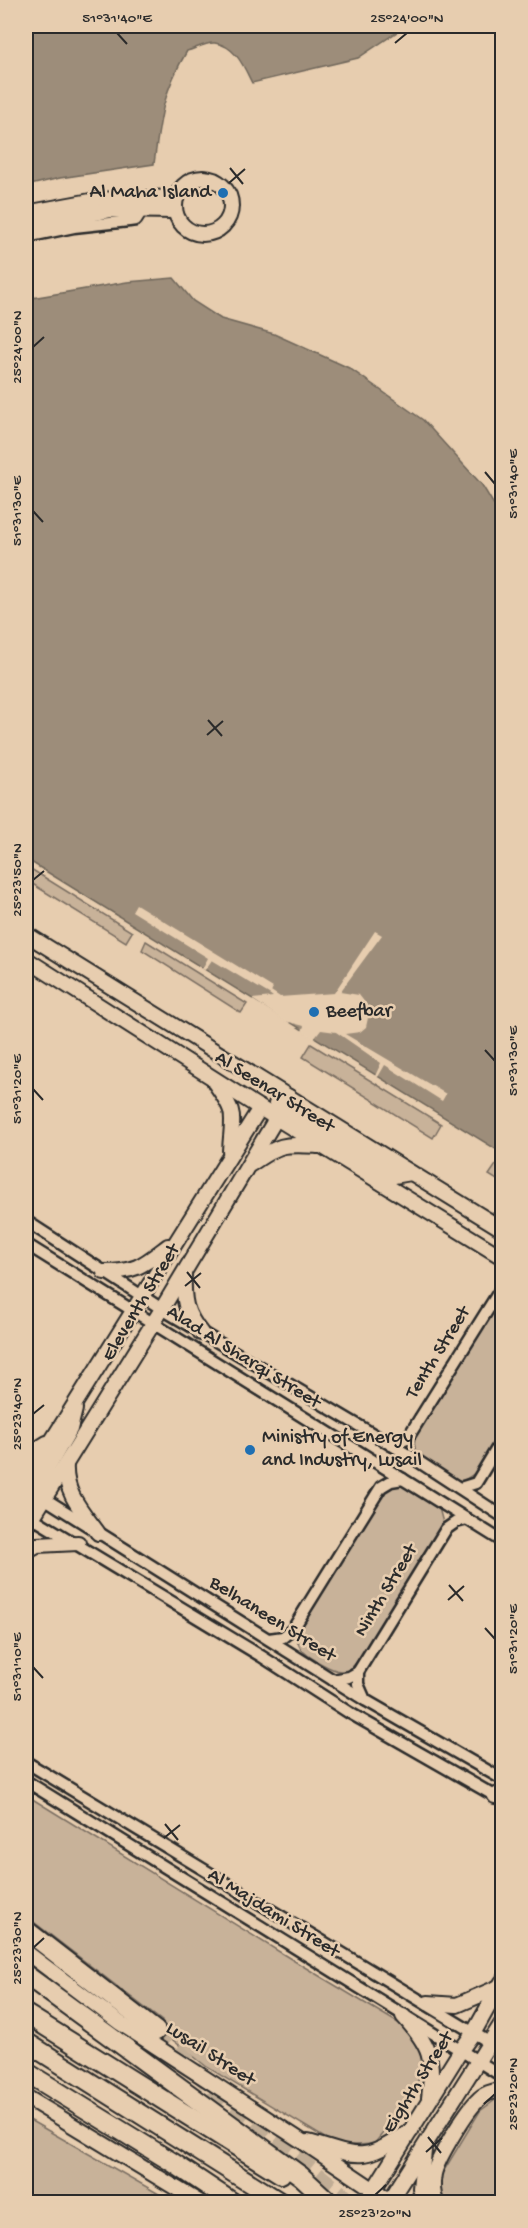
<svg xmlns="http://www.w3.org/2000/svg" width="528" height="2228" viewBox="0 0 528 2228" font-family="'Gochi Hand',sans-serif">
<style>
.green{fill:#c8b299;stroke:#7a6e62;stroke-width:1.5}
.water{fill:#9d8d7a;stroke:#6f665a;stroke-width:1.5}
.pier{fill:#e7cdaf}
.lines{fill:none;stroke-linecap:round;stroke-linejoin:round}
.trunk-tunnel{stroke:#c1ad95;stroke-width:18;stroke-dasharray:18 9;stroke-linecap:butt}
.minor-casing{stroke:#2b2b2b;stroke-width:15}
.tertiary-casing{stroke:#2b2b2b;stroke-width:18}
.trunk-casing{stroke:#2b2b2b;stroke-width:22}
.minor{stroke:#e7cdaf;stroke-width:10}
.tertiary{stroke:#e7cdaf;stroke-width:14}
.trunk{stroke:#e7cdaf;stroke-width:18}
.ticks{fill:none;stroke:#2b2b2b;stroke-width:2}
.poi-dot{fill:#1f6fb2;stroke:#e7cdaf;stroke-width:2}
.labels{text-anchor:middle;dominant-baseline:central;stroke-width:5;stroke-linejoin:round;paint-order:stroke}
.poi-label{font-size:20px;fill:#2b2b2b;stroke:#e7cdaf;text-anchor:start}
.street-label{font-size:20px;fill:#2b2b2b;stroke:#e7cdaf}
.neatline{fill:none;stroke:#2b2b2b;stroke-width:2}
.ticks-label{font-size:15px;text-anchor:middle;fill:#2b2b2b}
</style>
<rect width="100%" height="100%" fill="#e7cdaf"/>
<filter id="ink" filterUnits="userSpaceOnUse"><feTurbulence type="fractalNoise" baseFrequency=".0167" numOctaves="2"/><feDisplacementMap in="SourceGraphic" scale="12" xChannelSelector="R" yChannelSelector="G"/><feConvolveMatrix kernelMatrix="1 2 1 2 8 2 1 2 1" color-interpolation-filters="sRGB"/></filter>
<g filter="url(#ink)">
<g class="green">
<polygon points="26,866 132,932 126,942 26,880"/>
<polygon points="146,941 247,1004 241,1013 142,950"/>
<polygon points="311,1044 441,1124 433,1138 303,1057"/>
<polygon points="500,1159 502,1160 502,1183 489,1175"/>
<path d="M502,1294V1432L478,1471L463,1481C449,1478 426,1466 418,1455C413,1448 414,1439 417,1432Z"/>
<path d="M401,1482L438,1504L443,1523L357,1662C353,1667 349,1671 342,1671C333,1672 306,1656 301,1649C297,1643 297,1638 297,1631L383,1491L391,1485Z"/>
<polygon points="26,1795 291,1959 425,2039 422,2074 400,2112 374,2144 338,2146 207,2067 160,2030 162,2021 26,1916"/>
<polygon points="498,2098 502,2099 502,2202 444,2202 442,2201 440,2177 480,2111"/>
<polygon points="26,2118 173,2202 26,2202"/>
</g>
<g class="water">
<path d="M26,26H406L358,58L252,83C244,67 236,46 215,43C206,42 195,49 187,51C163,91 160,118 154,164L60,178L26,186Z"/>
<polygon points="174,278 193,301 221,319 274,334 349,368 423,420 482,485 502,518 502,1153 26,859 26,299 127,282"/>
</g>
<polygon class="pier" points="136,904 273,988 271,991 280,997 334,993 375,931 382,935 340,992 359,995 370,1009 366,1027 360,1032 345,1034 446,1094 442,1101 385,1065 378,1077 375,1076 381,1063 336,1032 321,1030 314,1039 302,1031 304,1026 285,1021 252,999 273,997 269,994 212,960 205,970 202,969 208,958 132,911"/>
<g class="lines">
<polyline class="trunk-tunnel" points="156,2031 231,2105 350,2202"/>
<defs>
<g id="minor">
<polyline points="26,237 74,227 129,221 136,220 143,209"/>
<polyline points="26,1221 162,1309 410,1456 502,1516"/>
<polyline points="26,1244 502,1541"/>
<polyline points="391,1445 407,1439 502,1287"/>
<polyline points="460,1488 476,1483 502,1440"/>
<polyline points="39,1495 365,1700 502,1779"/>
<polyline points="28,1515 261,1656 348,1712 502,1800"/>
<polyline points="269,1639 283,1637 293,1629 381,1487 391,1481 403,1479"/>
<polyline points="358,1672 358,1684 365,1700"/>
<polyline points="333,1680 349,1677 358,1672 446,1529 456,1522 467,1519"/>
<polyline points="26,1762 502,2050"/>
<polyline points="26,1781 502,2076"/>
</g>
<g id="tertiary">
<circle cx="203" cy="206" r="28"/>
<polyline points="26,213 96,200 177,197"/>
<polyline points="26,226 110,210 175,211"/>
<polyline points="26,934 502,1229"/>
<polyline points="26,959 260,1108 502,1257"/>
<path d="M215,1083C238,1116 232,1113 230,1151"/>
<polyline points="276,1104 283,1107 394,1176 411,1173"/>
<path d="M251,1164C281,1143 283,1144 319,1146"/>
<path d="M104,1272C137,1272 143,1265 168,1246"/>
<path d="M184,1274C183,1301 185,1312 201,1333"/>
<polyline points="26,1456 47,1443"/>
<path d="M66,1464C64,1493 82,1511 98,1533"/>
<polyline points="26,1482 260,1108"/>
<polyline points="32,1517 28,1510 28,1502 70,1429 75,1409"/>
<polyline points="26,1528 162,1309 289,1097"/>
<polyline points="26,1551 37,1545 78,1543"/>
<polyline points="495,1796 502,1792"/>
<polyline points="26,1952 120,2023 300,2140 392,2202"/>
<polyline points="428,2003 457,2005 499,1987"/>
<path d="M403,2016C431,2047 434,2058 429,2098"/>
<polyline points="26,2097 199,2202"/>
<path d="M308,2142C326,2146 346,2156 364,2154C380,2152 397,2139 411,2131"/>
<polyline points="366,2202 461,2050 474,2032 502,1982"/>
<polyline points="389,2202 502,2023"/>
<polyline points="424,2202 420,2188 424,2151"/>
<path d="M436,2202C433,2194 432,2184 434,2174C437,2159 465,2113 477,2101C483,2094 493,2090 502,2091"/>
</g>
<g id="trunk">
<polyline points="26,1930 156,2031"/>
<polyline points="26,1975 301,2176 327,2200"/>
<polyline points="26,2014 281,2174"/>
<polyline points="26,2042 280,2202"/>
<polyline points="26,2072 172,2162 232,2202"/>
</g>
</defs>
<use href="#minor" class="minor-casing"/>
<use href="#tertiary" class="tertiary-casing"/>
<use href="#trunk" class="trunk-casing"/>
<use href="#minor" class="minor"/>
<use href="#tertiary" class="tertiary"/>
<use href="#trunk" class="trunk"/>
</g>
</g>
<path class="ticks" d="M117,33L127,44M395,43L407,33M230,168L243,184M229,183L245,169M33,347L44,337M485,472L495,484M33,511L43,522M208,720L222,736M207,735L223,721M33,880L44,871M485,1050L495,1061M33,1089L43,1100M187,1272L200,1288M185,1286L201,1273M33,1414L44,1405M449,1585L463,1601M448,1600L464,1586M485,1628L495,1639M33,1667L43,1678M165,1824L178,1840M164,1838L180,1825M33,1948L44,1938M484,2104L495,2094M428,2137L441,2153M426,2152L442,2138M375,2195L386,2185"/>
<g class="poi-dot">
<circle cx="223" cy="193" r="6"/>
<circle cx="314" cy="1012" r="6"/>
<circle cx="250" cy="1450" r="6"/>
</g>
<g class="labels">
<g class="poi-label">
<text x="211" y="193" text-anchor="end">Al Maha Island</text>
<text x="326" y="1012">Beefbar</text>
<text x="262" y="1438">Ministry of Energy<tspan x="262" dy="23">and Industry, Lusail</tspan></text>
</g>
<g class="street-label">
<text transform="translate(274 1093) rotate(32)">Al Seenar Street</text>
<text transform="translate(142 1303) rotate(-59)">Eleventh Street</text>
<text transform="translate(439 1353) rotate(-58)">Tenth Street</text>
<text transform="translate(243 1358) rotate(32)">Alad Al Sharqi Street</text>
<text transform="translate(387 1591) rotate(-59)">Ninth Street</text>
<text transform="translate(272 1620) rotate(32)">Belhaneen Street</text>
<text transform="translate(273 1914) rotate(32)">Al Majdami Street</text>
<text transform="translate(210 2055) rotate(33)">Lusail Street</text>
<text transform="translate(419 2083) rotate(-58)">Eighth Street</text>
</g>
</g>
<rect width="528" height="2228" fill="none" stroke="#e7cdaf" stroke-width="66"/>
<rect x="33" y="33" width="462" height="2162" class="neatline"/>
<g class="ticks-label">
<text x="117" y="22">51°31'40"E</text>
<text x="407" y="22">25°24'00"N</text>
<text transform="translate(16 347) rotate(-90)" y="5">25°24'00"N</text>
<text transform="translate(512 484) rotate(-90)" y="5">51°31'40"E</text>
<text transform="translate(16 511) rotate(-90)" y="5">51°31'30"E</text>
<text transform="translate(16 880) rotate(-90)" y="5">25°23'50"N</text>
<text transform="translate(512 1061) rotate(-90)" y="5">51°31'30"E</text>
<text transform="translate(16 1089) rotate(-90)" y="5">51°31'20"E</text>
<text transform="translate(16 1414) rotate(-90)" y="5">25°23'40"N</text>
<text transform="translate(512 1639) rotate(-90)" y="5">51°31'20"E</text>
<text transform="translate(16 1667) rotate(-90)" y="5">51°31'10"E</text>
<text transform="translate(16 1948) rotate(-90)" y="5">25°23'30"N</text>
<text transform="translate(512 2094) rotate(-90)" y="5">25°23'20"N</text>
<text x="375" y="2217">25°23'20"N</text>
</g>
</svg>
